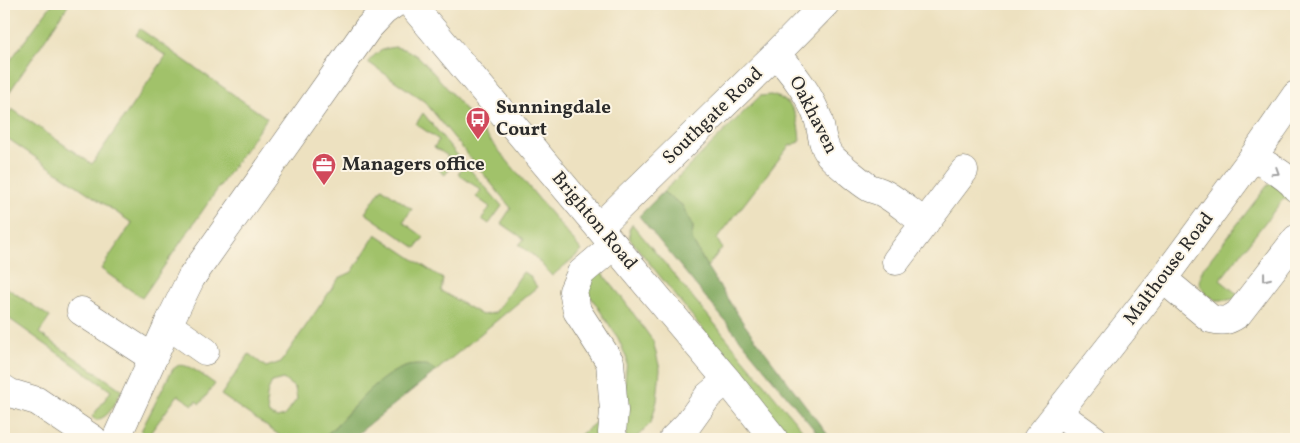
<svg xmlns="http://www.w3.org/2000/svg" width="1300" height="443" viewBox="0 0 1300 443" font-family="Vollkorn,serif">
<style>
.green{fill:#a1c26b;stroke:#66764b;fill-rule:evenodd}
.forest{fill:#80a85f;stroke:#566a45}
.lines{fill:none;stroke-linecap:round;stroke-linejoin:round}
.minor-casing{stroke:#6f6b5f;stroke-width:29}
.major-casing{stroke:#6f6b5f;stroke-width:29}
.minor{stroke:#fff;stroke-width:28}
.major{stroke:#fff;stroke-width:28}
.oneway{stroke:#a0a0a0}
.labels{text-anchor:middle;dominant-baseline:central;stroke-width:4;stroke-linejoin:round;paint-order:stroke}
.poi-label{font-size:19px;font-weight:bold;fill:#2b2b2b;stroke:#fcf5e5;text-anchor:start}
.street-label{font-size:19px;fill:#2b2b2b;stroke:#fcf5e5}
</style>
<rect width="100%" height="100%" fill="#fcf5e5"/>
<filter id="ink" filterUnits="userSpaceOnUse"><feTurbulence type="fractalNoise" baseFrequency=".02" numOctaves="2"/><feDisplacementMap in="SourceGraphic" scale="10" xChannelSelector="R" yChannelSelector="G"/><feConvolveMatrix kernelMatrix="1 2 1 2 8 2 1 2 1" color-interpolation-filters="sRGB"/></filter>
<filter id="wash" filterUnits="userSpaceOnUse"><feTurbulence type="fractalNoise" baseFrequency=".0096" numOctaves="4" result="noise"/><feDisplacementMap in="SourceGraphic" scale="20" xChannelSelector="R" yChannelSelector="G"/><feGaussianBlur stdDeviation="1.12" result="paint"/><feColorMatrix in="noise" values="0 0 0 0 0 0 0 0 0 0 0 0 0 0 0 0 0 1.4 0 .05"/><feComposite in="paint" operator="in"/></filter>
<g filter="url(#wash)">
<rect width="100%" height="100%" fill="#ede1c0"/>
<g class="green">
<polygon points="52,4 69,4 4,100 4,69"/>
<polygon points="140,29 267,118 142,298 101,269 132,223 4,136 4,121 12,109 92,164 166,56 136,35"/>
<path d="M395,47L407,50L420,58L447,88L582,251L552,276L534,256L519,245L524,239L501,223L511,208L425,102L368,62C377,52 381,49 395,47Z"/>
<path d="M771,95C774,96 779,97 782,99C797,107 799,127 800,142L789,146L717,239L722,248L707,267L692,240L693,227L682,205L663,192L760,96Z"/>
<polygon points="423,113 458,156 445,175 439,170 448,156 434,147 439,140 416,124"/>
<polygon points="465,164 502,206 489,224 482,219 490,207 476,197 481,190 458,174"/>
<polygon points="1272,183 1291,197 1290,202 1284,198 1220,280 1241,297 1228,300 1216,300 1206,294 1199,284 1201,271 1267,186"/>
<polygon points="382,188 412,209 403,222 424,237 416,248 365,213"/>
<polygon points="632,224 810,439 791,439 630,239 629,230"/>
<path d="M376,234L443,279L441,291L482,315L495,313L523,272L529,275L537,287L436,371C395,344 349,418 321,439H285L221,395L249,354L266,367L281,362L339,278L352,272ZM283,379L295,388L297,399L284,416L277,418L269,414C265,401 266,393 272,382Z"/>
<polygon points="602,273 620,295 653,341 660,369 657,401 651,423 637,437 626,439 624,392 627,359 618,338 587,291 589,275"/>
<path d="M4,286L50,317L39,333L122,390C115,402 111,417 96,420L92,417L111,391L4,315Z"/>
<path d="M179,365C192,365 204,377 215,384L200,404L196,401L193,405L178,395L148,436L141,431L169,376L173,369Z"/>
<polygon points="600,419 603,439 575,439"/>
</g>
<g class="forest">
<polygon points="663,192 682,205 693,227 692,240 707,267 744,324 831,439 822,439 639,216"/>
<path d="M427,365L436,371L351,439H321C349,418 372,376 408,366C414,365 421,365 427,365Z"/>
</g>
</g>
<g filter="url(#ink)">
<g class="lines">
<defs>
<g id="minor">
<path d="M776,54C793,73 809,93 818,118C822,130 821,143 829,154C833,160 865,186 870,188C875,190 880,191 885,194C899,202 912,214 925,223"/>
<path d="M1253,157C1266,165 1288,176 1296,188"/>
<polyline points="599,227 776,54 825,4"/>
<polyline points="614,245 581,273 573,291 577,311 610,362 612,386 614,411 612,433 614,439"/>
<polyline points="896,261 964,171"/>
<path d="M1163,279L1211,319C1222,322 1228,321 1238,314L1296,239"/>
<polyline points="81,311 153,358"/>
<polyline points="168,325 205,351"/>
<polyline points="4,389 10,393 37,401 93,439"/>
<polyline points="1058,413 1094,439"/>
<polyline points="116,439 168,325 191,278 368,28 384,11 394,4"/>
<polyline points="673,439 688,424 708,396 727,380"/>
<polyline points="1037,439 1163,279 1253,157 1296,95"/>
</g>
<polyline id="major" points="411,4 727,380 774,439"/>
</defs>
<use href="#minor" class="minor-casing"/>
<use href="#major" class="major-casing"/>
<use href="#minor" class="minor"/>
<use href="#major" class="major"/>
</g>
<defs><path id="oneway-chevron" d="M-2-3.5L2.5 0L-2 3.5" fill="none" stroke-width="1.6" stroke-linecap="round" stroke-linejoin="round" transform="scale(1.25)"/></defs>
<g class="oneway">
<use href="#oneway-chevron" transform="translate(1276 172) rotate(33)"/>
<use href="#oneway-chevron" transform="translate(1266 278) rotate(128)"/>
</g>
</g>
<defs>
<symbol id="bus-pin" viewBox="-11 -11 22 30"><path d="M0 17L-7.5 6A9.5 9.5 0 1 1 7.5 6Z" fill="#d1495b" stroke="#fcf5e5"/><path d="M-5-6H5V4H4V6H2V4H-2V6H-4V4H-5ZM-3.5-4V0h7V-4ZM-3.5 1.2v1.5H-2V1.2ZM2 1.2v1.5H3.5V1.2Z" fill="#fff"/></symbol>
<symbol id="office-pin" viewBox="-11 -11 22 30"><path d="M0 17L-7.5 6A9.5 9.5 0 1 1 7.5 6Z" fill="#d1495b" stroke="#fcf5e5"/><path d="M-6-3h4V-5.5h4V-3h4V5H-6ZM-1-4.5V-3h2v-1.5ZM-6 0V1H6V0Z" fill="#fff"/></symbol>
</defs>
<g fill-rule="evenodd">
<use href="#bus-pin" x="464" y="105" width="28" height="38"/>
<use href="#office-pin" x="310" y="151" width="28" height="38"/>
</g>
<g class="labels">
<g class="poi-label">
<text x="496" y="108">Sunningdale<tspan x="496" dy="22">Court</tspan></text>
<text x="342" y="165">Managers office</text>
</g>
<g class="street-label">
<text transform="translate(813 115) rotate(63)">Oakhaven</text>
<text transform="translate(713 116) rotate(-44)">Southgate Road</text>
<text transform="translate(594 221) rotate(50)">Brighton Road</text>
<text transform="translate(1169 269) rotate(-53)">Malthouse Road</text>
</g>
</g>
<rect width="1300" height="443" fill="none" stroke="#fcf5e5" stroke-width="20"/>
</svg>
